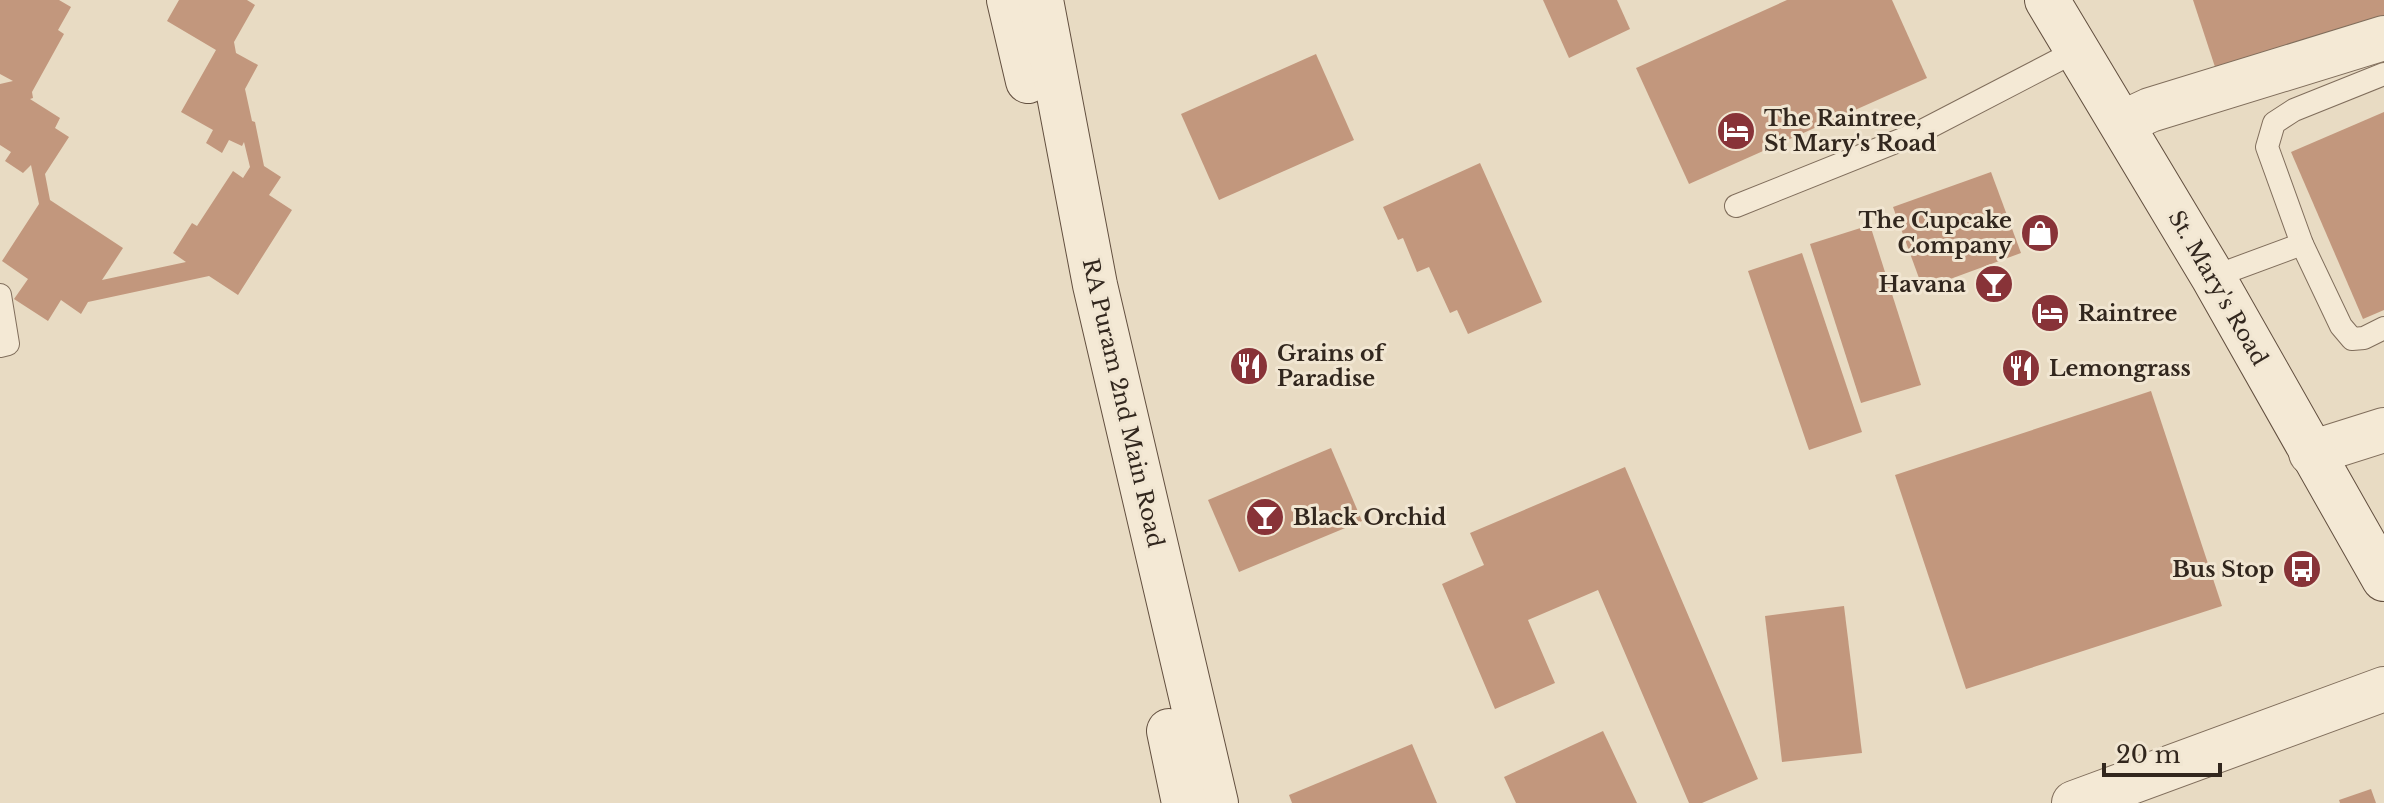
<svg xmlns="http://www.w3.org/2000/svg" width="2384" height="803" viewBox="0 0 2384 803" font-family="'Libre Baskerville',serif">
<style>
.building{fill:#c2977d}
.lines{fill:none;stroke-linecap:round;stroke-linejoin:round}
.service-casing{stroke:#806e5c;stroke-width:24}
.minor-casing{stroke:#806e5c;stroke-width:46}
.tertiary-casing{stroke:#806e5c;stroke-width:46}
.secondary-casing{stroke:#624f3f;stroke-width:46}
.service{stroke:#f4e9d5;stroke-width:22}
.minor{stroke:#f4e9d5;stroke-width:44}
.tertiary{stroke:#f4e9d5;stroke-width:44}
.secondary{stroke:#f4e9d5;stroke-width:44}
.labels{text-anchor:middle;dominant-baseline:central;stroke-width:6;stroke-linejoin:round;paint-order:stroke}
.poi-label{font-size:22px;font-weight:bold;fill:#32271e;stroke:#f1e6d2;text-anchor:start}
.street-label{font-size:22px;fill:#32271e;stroke:#f1e6d2}
</style>
<rect width="100%" height="100%" fill="#e8dbc3"/>
<g class="building">
<polygon points="0,0 59,0 71,7 58,30 64,34 32,92 33,98 30,99 60,118 55,128 69,137 45,174 50,200 123,248 102,280 186,262 173,253 192,223 197,226 233,171 243,178 250,167 244,142 242,146 229,140 222,153 206,143 213,130 181,112 216,50 167,21 179,0 247,0 255,5 234,42 236,53 258,65 245,89 252,121 255,122 264,166 281,177 269,195 292,210 238,295 209,276 88,302 81,314 61,300 48,321 14,299 28,279 2,261 39,204 31,165 23,173 5,161 11,152 0,145 0,84 13,81 0,74"/>
<polygon points="1543,0 1617,0 1630,29 1569,58"/>
<polygon points="1787,0 1892,0 1927,78 1689,184 1636,68"/>
<polygon points="2193,0 2384,0 2384,17 2217,73"/>
<polygon points="1316,54 1354,140 1219,200 1181,114"/>
<polygon points="2384,112 2384,310 2363,319 2291,152"/>
<polygon points="1480,163 1542,302 1468,334 1457,310 1450,313 1429,267 1417,272 1403,238 1398,240 1383,207"/>
<polygon points="1991,172 2021,253 1923,289 1893,207"/>
<polygon points="1870,225 1921,385 1861,403 1810,244"/>
<polygon points="1802,253 1862,432 1809,450 1748,271"/>
<polygon points="2151,391 2222,606 1966,689 1895,475"/>
<polygon points="1331,448 1362,521 1239,572 1208,500"/>
<polygon points="1625,467 1758,779 1702,803 1689,803 1598,590 1528,620 1555,683 1495,709 1442,584 1484,565 1470,533"/>
<polygon points="1844,606 1862,753 1782,762 1765,616"/>
<polygon points="1603,731 1637,803 1516,803 1504,777"/>
<polygon points="1412,744 1437,803 1292,803 1289,795"/>
<polygon points="2371,789 2376,803 2340,803 2339,800"/>
</g>
<g class="lines">
<defs>
<g id="service">
<polyline points="2384,74 2294,110 2274,123 2267,147 2302,244 2341,326 2352,339 2364,338 2384,328"/>
<polyline points="1736,206 1918,133 2076,51"/>
<polyline points="2213,277 2302,244"/>
<polyline points="0,295 8,344 0,346"/>
</g>
<g id="minor">
<polyline points="2122,123 2150,110 2384,38"/>
<polyline points="2311,453 2384,430"/>
</g>
<polyline id="tertiary" points="2074,803 2384,689"/>
<g id="secondary">
<polyline points="1009,0 1028,81"/>
<polyline points="1041,0 1095,285 1216,803"/>
<polyline points="2047,0 2213,277 2384,579"/>
<polyline points="1169,731 1184,803"/>
</g>
</defs>
<use href="#service" class="service-casing"/>
<use href="#minor" class="minor-casing"/>
<use href="#tertiary" class="tertiary-casing"/>
<use href="#secondary" class="secondary-casing"/>
<use href="#service" class="service"/>
<use href="#minor" class="minor"/>
<use href="#tertiary" class="tertiary"/>
<use href="#secondary" class="secondary"/>
</g>
<defs>
<symbol id="hotel-disc" viewBox="-11 -11 22 22"><circle r="9.5" fill="#883338" stroke="#f1e6d2"/><path d="M-6-4.5h1.5V1H6V5H4.5V3h-9V5H-6ZM-4 0a1.8 1.8 0 1 1 3.6 0ZM.5 0V-2.5h3Q6-2.5 6 0Z" fill="#fff"/></symbol>
<symbol id="shop-disc" viewBox="-11 -11 22 22"><circle r="9.5" fill="#883338" stroke="#f1e6d2"/><path d="M-5-2.5h2.3a2.7 3.5 0 0 1 5.4 0H5L5.5 6h-11ZM-1.5-2.5h3a1.5 2.3 0 0 0-3 0Z" fill="#fff"/></symbol>
<symbol id="bar-disc" viewBox="-11 -11 22 22"><circle r="9.5" fill="#883338" stroke="#f1e6d2"/><path d="M-6-5H6L.8 .8V4.5H3.5V6h-7V4.5H-.8V.8Z" fill="#fff"/></symbol>
<symbol id="restaurant-disc" viewBox="-11 -11 22 22"><circle r="9.5" fill="#883338" stroke="#f1e6d2"/><path d="M-5-6h1v4h1v-4h1v4h1v-4h1v5L-1.5 .5V6h-2V.5L-5-1ZM5-6V6H3V1.5H1.5Q1.5-4 5-6Z" fill="#fff"/></symbol>
<symbol id="bus-disc" viewBox="-11 -11 22 22"><circle r="9.5" fill="#883338" stroke="#f1e6d2"/><path d="M-5-6H5V4H4V6H2V4H-2V6H-4V4H-5ZM-3.5-4V0h7V-4ZM-3.5 1.2v1.5H-2V1.2ZM2 1.2v1.5H3.5V1.2Z" fill="#fff"/></symbol>
</defs>
<g fill-rule="evenodd">
<use href="#hotel-disc" x="1714" y="109" width="44" height="44"/>
<use href="#shop-disc" x="2018" y="211" width="44" height="44"/>
<use href="#bar-disc" x="1972" y="262" width="44" height="44"/>
<use href="#hotel-disc" x="2028" y="291" width="44" height="44"/>
<use href="#restaurant-disc" x="1227" y="344" width="44" height="44"/>
<use href="#restaurant-disc" x="1999" y="346" width="44" height="44"/>
<use href="#bar-disc" x="1243" y="495" width="44" height="44"/>
<use href="#bus-disc" x="2280" y="547" width="44" height="44"/>
</g>
<g class="labels">
<g class="poi-label">
<text x="1764" y="118">The Raintree,<tspan x="1764" dy="25">St Mary's Road</tspan></text>
<text x="2012" y="220" text-anchor="end">The Cupcake<tspan x="2012" dy="25">Company</tspan></text>
<text x="1966" y="284" text-anchor="end">Havana</text>
<text x="2078" y="313">Raintree</text>
<text x="1277" y="353">Grains of<tspan x="1277" dy="25">Paradise</tspan></text>
<text x="2049" y="368">Lemongrass</text>
<text x="1293" y="517">Black Orchid</text>
<text x="2274" y="569" text-anchor="end">Bus Stop</text>
</g>
<g class="street-label">
<text transform="translate(2218 288) rotate(60)">St. Mary's Road</text>
<text transform="translate(1123 403) rotate(77)">RA Puram 2nd Main Road</text>
</g>
</g>
<path d="M2104 763v12h116v-12" fill="none" stroke="#32271e" stroke-width="4"/>
<text x="2116" y="763" font-size="24" fill="#32271e" stroke="#f1e6d2" stroke-width="6" paint-order="stroke">20 m</text>
</svg>
